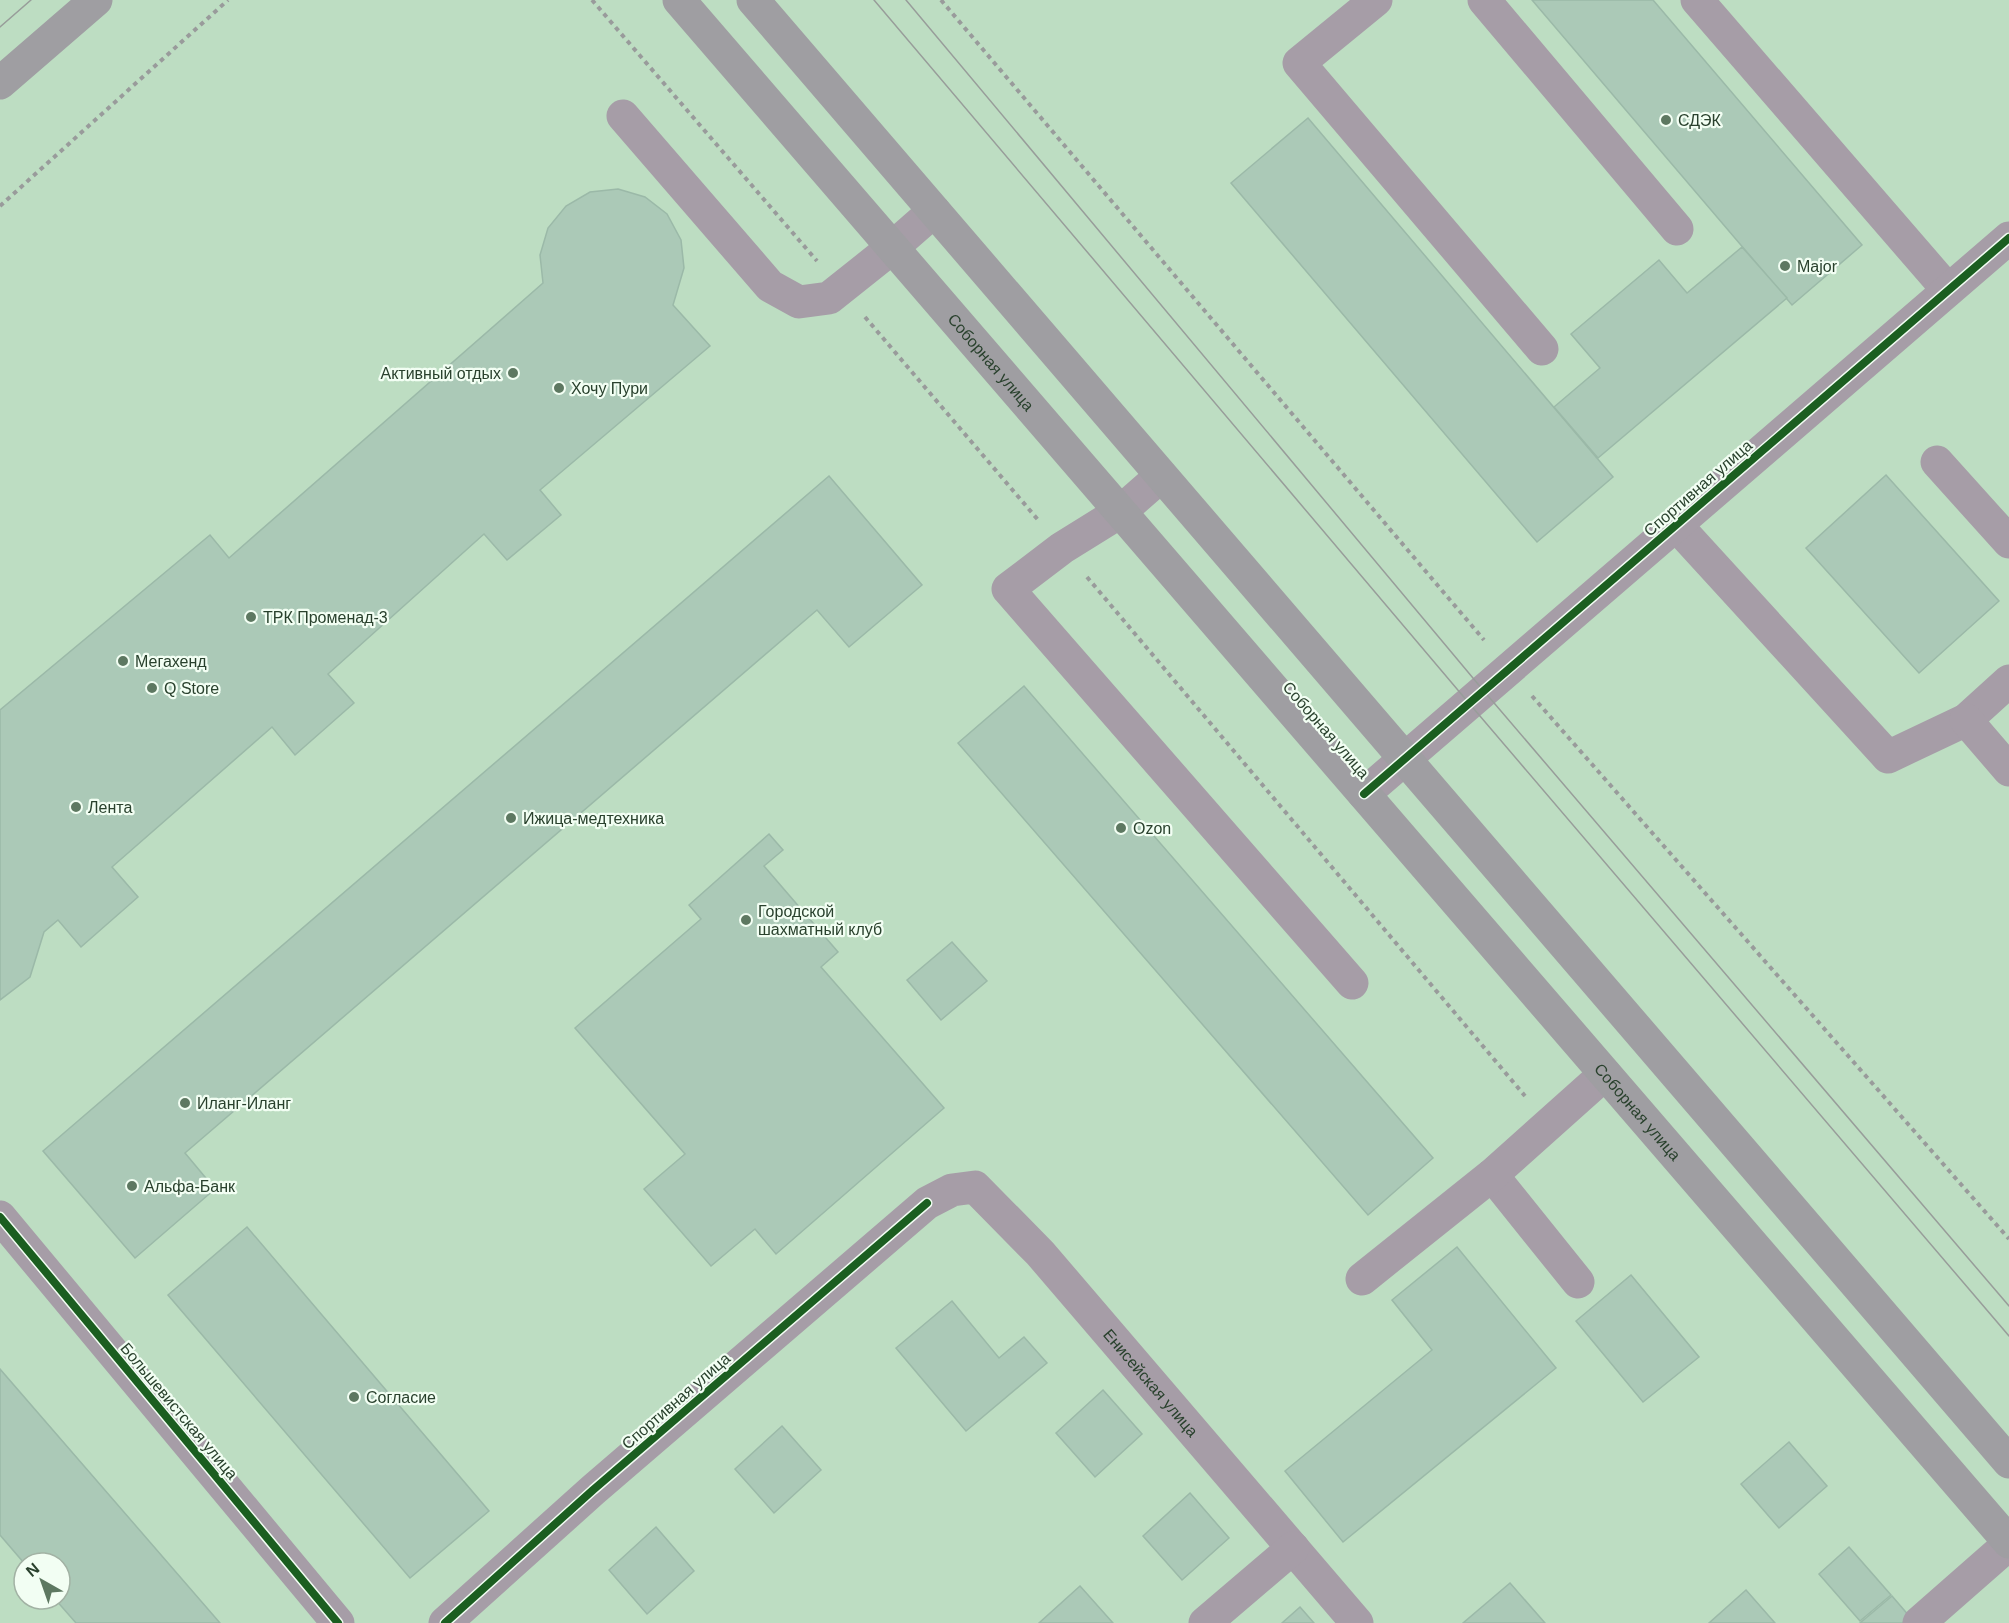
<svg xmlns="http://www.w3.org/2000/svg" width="2009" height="1623" viewBox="0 0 2009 1623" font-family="Arial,sans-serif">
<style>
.building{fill:#abc9b7;stroke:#9bb9a8;stroke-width:1.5}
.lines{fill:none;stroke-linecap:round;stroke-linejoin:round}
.path{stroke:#999b9b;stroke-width:4;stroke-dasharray:4.5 4.5;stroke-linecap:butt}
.minor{stroke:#a69da7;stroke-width:33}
.major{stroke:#9f9ea2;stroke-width:33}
.tram{stroke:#989d9a;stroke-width:1.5}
.cycleway-casing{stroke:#f2fef3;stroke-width:11}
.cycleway{stroke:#1b5e20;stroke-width:8}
.poi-dot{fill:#5d7861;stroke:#f2fef3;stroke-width:2}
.labels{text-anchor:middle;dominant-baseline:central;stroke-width:4.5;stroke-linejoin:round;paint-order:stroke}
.poi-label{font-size:16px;fill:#29412d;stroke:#f2fef3;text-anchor:start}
.street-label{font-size:16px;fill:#29412d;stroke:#f2fef3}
</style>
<rect width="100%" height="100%" fill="#bdddc2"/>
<g class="building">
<polygon points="1532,0 1653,0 1862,245 1792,305"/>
<polygon points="1308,118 1613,477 1537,542 1231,183"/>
<polygon points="618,189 645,197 667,214 681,240 684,268 673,305 710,346 540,490 561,515 507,560 484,534 328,674 354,703 295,755 272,727 112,867 138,897 81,947 58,920 44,932 30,977 0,1000 0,710 210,535 229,558 543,283 540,255 548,228 566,206 590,192"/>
<polygon points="1742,247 1787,298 1598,458 1554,407 1600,368 1571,334 1659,260 1687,293"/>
<polygon points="1886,475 1999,601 1919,673 1806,548"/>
<polygon points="829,476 922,585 849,647 817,610 185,1153 215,1189 135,1258 43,1151"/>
<polygon points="1024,686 1433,1158 1368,1215 958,743"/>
<polygon points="769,834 783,850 764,866 838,952 821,967 944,1108 776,1254 755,1229 711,1266 644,1189 685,1154 575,1028 701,919 689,905"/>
<polygon points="952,942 987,981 941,1020 907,980"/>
<polygon points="247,1227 489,1511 410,1578 168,1295"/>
<polygon points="1457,1247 1556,1368 1343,1542 1285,1471 1432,1350 1392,1300"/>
<polygon points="1631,1275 1699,1357 1643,1402 1576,1321"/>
<polygon points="952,1301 999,1358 1024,1337 1047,1363 966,1431 896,1348"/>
<polygon points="0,1369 220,1623 76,1623 55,1599 60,1599 60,1563 24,1563 0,1535"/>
<polygon points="1103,1390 1142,1434 1095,1477 1056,1433"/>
<polygon points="782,1426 821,1470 774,1513 735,1469"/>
<polygon points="1789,1442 1827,1486 1779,1528 1741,1484"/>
<polygon points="1190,1493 1229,1538 1182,1580 1143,1536"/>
<polygon points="656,1527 694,1571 647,1614 609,1570"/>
<polygon points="1849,1547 1891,1595 1860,1621 1819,1574"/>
<polygon points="1510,1583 1545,1623 1463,1623"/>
<polygon points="1080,1586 1113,1623 1039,1623"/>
<polygon points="1746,1590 1775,1623 1709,1623"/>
<polygon points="1892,1596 1910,1617 1902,1623 1860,1623"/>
<polygon points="1300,1607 1314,1623 1282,1623"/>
</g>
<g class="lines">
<g class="path">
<polyline points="592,0 817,261"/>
<polyline points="941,0 1484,640"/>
<polyline points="0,206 228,0"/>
<polyline points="865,317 1039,521"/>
<polyline points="1087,577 1525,1096"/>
<polyline points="1532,696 2009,1239"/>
</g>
<g class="minor">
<polyline points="1376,0 1299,63 1542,349"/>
<polyline points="1484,0 1677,229"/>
<polyline points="1697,0 1948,290"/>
<polyline points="623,116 770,286 799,302 829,298 893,247 934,211"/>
<polyline points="1937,462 2009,542"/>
<polyline points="1161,476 1120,512 1062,548 1008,589 1352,983"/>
<polyline points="1676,525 1888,757 1966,720 2009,681"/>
<polyline points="1966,720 2009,770"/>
<polyline points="1364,794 2009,238"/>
<polyline points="1492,1175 1578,1282"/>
<polyline points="0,1217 338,1623"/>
<polyline points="1362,1279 1492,1175 1605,1074"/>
<path id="s1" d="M445,1623L593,1490L927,1203L952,1190L975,1187L1040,1253L1357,1623"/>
<polyline points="1205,1623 1293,1548"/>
<polyline points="1919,1623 2009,1544"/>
</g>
<g class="major">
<path id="s2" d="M679,0L2009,1542"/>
<polyline points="753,0 2009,1462"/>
<polyline points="0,83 96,0"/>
</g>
<g class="tram">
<polyline points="874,0 1468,702 2009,1336"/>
<polyline points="906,0 1483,690 2009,1306"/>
<polyline points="0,27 31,0"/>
</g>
<defs>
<g id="cycleway">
<polyline points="1364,794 2009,238"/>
<polyline points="0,1217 338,1623"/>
<polyline points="445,1623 593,1490 927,1203"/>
</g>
</defs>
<use href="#cycleway" class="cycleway-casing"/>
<use href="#cycleway" class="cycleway"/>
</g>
<g class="poi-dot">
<circle cx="1666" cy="120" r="6"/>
<circle cx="1785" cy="266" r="6"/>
<circle cx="513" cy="373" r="6"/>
<circle cx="559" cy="388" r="6"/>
<circle cx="251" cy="617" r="6"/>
<circle cx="123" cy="661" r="6"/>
<circle cx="152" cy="688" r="6"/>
<circle cx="76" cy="807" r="6"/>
<circle cx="511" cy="818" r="6"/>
<circle cx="1121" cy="828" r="6"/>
<circle cx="746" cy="920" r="6"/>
<circle cx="185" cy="1103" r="6"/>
<circle cx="132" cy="1186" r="6"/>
<circle cx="354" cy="1397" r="6"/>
</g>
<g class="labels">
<g class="poi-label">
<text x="1678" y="120">СДЭК</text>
<text x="1797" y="266">Major</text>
<text x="501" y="373" text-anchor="end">Активный отдых</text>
<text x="571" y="388">Хочу Пури</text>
<text x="263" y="617">ТРК Променад-3</text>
<text x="135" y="661">Мегахенд</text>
<text x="164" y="688">Q Store</text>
<text x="88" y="807">Лента</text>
<text x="523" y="818">Ижица-медтехника</text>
<text x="1133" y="828">Ozon</text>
<text x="758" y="911">Городской<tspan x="758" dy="18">шахматный клуб</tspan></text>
<text x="197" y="1103">Иланг-Иланг</text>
<text x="144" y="1186">Альфа-Банк</text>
<text x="366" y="1397">Согласие</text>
</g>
<g class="street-label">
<text stroke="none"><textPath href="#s2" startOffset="478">Соборная улица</textPath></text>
<text transform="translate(1698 488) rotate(-41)">Спортивная улица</text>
<text transform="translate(1326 730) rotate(49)">Соборная улица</text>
<text stroke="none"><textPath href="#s2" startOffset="1468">Соборная улица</textPath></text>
<text stroke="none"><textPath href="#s1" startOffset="954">Енисейская улица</textPath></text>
<text transform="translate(676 1401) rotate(-41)">Спортивная улица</text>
<text transform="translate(179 1411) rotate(50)">Большевистская улица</text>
</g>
</g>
<g transform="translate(42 1581) rotate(320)"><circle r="28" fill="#f2fef3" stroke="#a2b2a4" stroke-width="1.5"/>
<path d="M0-4.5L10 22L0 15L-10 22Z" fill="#5d7861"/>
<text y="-9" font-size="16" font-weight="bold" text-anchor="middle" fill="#29412d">N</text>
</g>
</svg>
